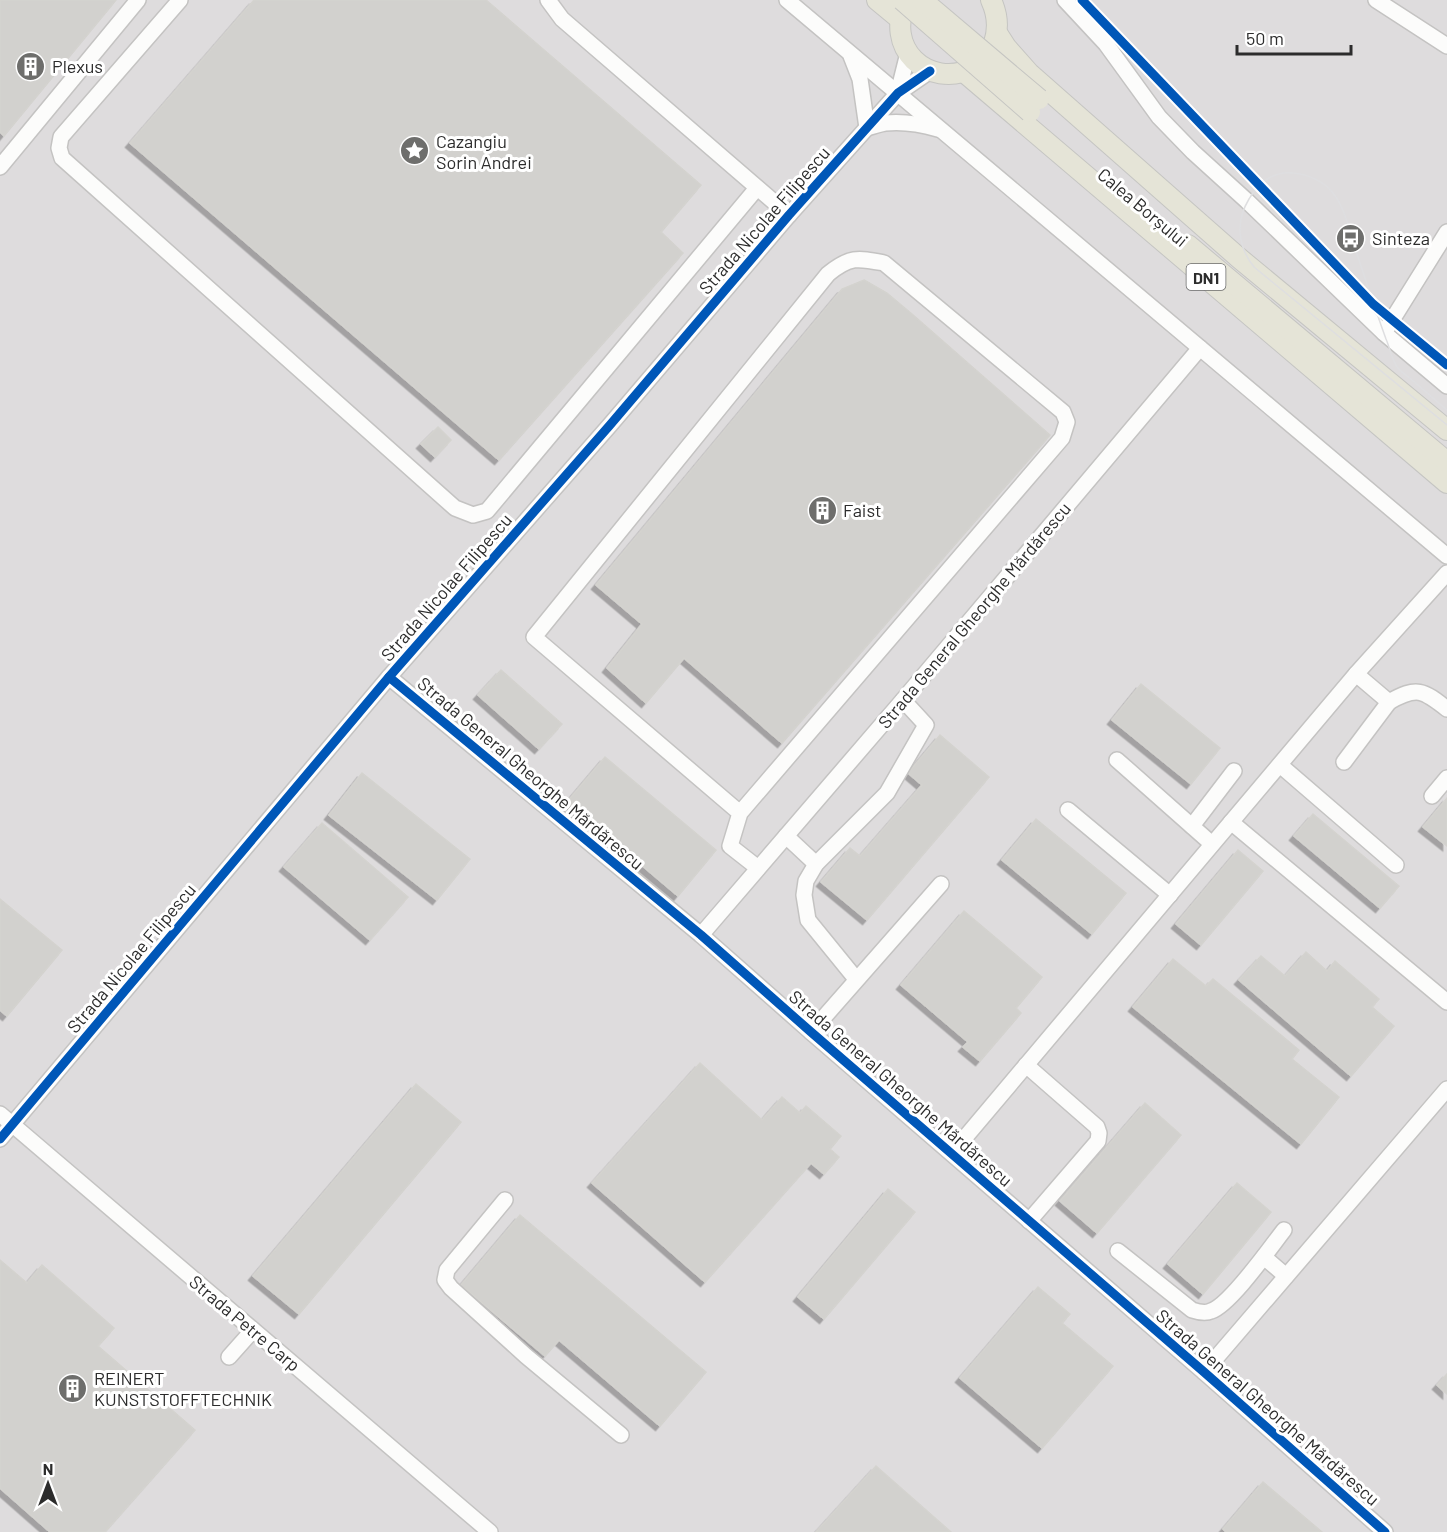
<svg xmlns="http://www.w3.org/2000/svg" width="1447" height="1532" viewBox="0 0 1447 1532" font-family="Barlow,sans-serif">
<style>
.industrial{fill:#dedcdd}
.building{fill:#d2d1ce;stroke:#d4d3cf;stroke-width:1.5;filter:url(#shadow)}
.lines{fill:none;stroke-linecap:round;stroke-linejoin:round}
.minor-casing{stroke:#c4c3c2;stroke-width:18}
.major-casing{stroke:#c5c5c2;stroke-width:22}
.minor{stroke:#fcfcfb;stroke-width:15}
.major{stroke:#e5e4d7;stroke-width:20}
.tram{stroke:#dedee0;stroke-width:1.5}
.major-bridge-casing{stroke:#c5c5c2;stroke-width:22;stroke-linecap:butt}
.major-bridge{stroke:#e5e4d7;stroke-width:20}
.cycleway-casing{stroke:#fff;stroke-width:13}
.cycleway{stroke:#0057b8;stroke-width:9}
.labels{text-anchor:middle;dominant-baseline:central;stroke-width:6;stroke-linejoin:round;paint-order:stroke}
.shield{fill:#fff;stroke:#6b6b6b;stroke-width:1.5}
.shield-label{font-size:16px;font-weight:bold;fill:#2c2c2c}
.poi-label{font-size:18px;fill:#2c2c2c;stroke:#fff;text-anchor:start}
.street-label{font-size:18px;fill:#2c2c2c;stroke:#fff}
</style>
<defs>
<filter id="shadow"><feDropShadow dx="-4.5" dy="4.5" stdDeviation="0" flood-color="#0004"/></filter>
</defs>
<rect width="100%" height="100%" fill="#e9e8e3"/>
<rect class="industrial" x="0" y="0" width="1447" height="1532"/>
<g class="building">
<polygon points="0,0 116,0 4,136 0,132"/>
<polygon points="254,0 486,0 701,185 661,232 683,253 499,460 130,143"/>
<polygon points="864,280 887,293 912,314 1050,435 782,743 684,658 646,703 607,668 642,624 596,585 842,289"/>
<polygon points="438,427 451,440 435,457 421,444"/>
<polygon points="501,670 562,724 539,749 478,695"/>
<polygon points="1141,684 1220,748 1191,784 1112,720"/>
<polygon points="940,735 989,777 867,920 821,882 850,848 860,856 922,785 908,773"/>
<polygon points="605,757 716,850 678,896 567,802"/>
<polygon points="362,773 470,859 437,900 329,815"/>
<polygon points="1447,798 1447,846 1423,827"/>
<polygon points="1313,814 1399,886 1380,908 1294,836"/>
<polygon points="1036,819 1126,893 1092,934 1002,860"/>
<polygon points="322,823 408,897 370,940 284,867"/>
<polygon points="1238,850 1263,871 1201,945 1176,924"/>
<polygon points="0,899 62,950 7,1016 0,1010"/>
<polygon points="964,911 1042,977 1016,1008 1021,1013 980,1061 963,1047 968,1042 901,985"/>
<polygon points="1306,952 1327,971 1335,961 1379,999 1372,1007 1394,1026 1351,1076 1239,980 1261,956 1285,976"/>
<polygon points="1173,959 1206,986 1213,979 1299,1050 1292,1059 1339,1097 1301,1144 1133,1007"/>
<polygon points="700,1063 762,1120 782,1097 800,1113 806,1106 841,1136 830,1149 839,1157 824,1174 811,1163 705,1282 592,1183"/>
<polygon points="416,1084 461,1122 299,1314 253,1276"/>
<polygon points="1145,1103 1181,1135 1097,1233 1060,1201"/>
<polygon points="1237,1183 1271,1212 1203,1294 1168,1264"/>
<polygon points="888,1189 915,1212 824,1319 798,1297"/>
<polygon points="520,1215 706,1372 660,1426 559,1340 545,1356 461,1285"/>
<polygon points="0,1260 27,1283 42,1265 114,1328 98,1346 195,1430 105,1532 50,1532 0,1488"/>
<polygon points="1038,1287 1070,1314 1062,1323 1113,1366 1042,1448 960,1378"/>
<polygon points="1447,1374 1447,1394 1437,1385"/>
<polygon points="876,1466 951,1532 816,1532"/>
<polygon points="1263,1482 1322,1532 1226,1532 1223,1529"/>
</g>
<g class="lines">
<defs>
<g id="minor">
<polyline points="180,0 61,137 59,148 62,158 455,508 473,515 487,511 757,188"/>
<polyline points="548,0 562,19 789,215"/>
<polyline points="787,0 1447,556"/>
<polyline points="1065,0 1106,44 1159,117 1193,152 1247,201 1384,333 1447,386"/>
<polyline points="1376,0 1447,46"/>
<path d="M851,56L860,79L867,128C873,126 879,124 885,123C903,121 921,124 938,129"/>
<polyline points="898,93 908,53"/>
<polyline points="0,167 138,0"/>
<polyline points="1384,333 1447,232"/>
<path d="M1356,674L1389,702C1417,686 1423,690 1447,709"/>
<polyline points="389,677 701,935 811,1032 1204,1372 1385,1532"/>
<polyline points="1117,760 1212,844"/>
<polyline points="1344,762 1389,702"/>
<polyline points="1280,765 1396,865"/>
<polyline points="1432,796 1447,778"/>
<polyline points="1068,810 1170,895"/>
<path d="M740,813L534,637L828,274C850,256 858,258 884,263L1063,412L1067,422L1062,438L740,813L730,846L758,868"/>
<polyline points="1231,822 1447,1002"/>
<polyline points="1192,826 1234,771"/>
<polyline points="786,836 816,864"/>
<polyline points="701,935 903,700 1200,348"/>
<polyline points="856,979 808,920 804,895 806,881 816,864 887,793 926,725 903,700"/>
<polyline points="811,1032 941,884"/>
<polyline points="1026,1065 1097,1127 1099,1133 1098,1141 1029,1221"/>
<polyline points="0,1114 490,1532"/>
<polyline points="0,1139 389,677 610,425 789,215 898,93 930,71"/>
<polyline points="952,1153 1356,674 1447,573"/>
<polyline points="505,1200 447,1270 445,1280 451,1288 526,1356 621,1435"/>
<path d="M1118,1251L1192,1310C1198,1312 1205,1314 1211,1311C1230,1305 1270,1248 1284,1230"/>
<polyline points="1264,1257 1286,1276"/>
<polyline points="229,1357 253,1330"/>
<polyline points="1204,1372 1447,1089"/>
</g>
<g id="major">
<polyline points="877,0 900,19"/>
<path d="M907,0C883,47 927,90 974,68"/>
<path d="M991,0C998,15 999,28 994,43"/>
<polyline points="997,33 1006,47 1029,73 1239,258 1447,430"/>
<polyline points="964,72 1447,483"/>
<polyline points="1188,245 1447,462"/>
</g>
</defs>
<use href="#minor" class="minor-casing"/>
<use href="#major" class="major-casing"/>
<use href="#minor" class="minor"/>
<use href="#major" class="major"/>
<path class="tram" d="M1447,410C1435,400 1424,390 1412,380C1408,376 1402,373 1398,368C1392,361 1390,348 1386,339C1375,309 1365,278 1355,248C1349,230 1345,208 1333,193C1324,181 1307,174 1293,173C1273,171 1258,183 1249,199C1235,222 1238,247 1254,267L1447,425"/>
<defs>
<g id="major-bridge">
<polyline points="902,0 1030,112"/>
<polyline points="922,0 1039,99"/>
</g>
</defs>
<use href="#major-bridge" class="major-bridge-casing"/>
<use href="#major-bridge" class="major-bridge"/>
<defs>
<g id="cycleway">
<polyline points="1082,0 1373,304 1447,365"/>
<polyline points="389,677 701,935 811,1032 1204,1372 1385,1532"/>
<polyline points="0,1139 389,677 610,425 789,215 898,93 930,71"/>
</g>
</defs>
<use href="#cycleway" class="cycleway-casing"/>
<use href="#cycleway" class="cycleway"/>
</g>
<defs>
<symbol id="building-disc" viewBox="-11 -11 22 22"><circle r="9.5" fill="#6e6e6c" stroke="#fff"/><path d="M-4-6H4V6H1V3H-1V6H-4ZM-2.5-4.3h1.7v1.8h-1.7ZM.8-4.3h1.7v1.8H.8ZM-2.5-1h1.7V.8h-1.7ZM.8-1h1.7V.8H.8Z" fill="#fff"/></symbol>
<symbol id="sight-disc" viewBox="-11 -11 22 22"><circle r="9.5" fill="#6e6e6c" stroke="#fff"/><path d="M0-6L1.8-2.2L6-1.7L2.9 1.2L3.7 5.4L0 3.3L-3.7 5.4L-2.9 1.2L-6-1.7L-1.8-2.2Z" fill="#fff"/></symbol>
<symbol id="bus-disc" viewBox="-11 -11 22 22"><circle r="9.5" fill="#6e6e6c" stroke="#fff"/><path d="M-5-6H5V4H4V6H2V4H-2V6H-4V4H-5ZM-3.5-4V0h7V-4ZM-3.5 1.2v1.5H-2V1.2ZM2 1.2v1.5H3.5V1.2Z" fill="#fff"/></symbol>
</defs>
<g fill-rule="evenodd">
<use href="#building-disc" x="14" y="50" width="33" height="33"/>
<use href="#sight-disc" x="398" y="134" width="33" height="33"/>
<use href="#bus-disc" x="1334" y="222" width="33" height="33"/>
<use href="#building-disc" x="806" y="494" width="33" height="33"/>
<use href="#building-disc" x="56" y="1372" width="33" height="33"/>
</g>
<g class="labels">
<rect class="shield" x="1186.5" y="264" width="39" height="26" rx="4.5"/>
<g class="shield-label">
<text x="1206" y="277">DN1</text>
</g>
<g class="poi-label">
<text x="52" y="66">Plexus</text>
<text x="436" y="141">Cazangiu<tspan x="436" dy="21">Sorin Andrei</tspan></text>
<text x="1372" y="238">Sinteza</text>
<text x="843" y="510">Faist</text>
<text x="94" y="1378">REINERT<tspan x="94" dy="21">KUNSTSTOFFTECHNIK</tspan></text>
</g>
<g class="street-label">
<text transform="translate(1143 207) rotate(40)">Calea Borșului</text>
<text transform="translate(764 220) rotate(-49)">Strada Nicolae Filipescu</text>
<text transform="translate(446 587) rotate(-49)">Strada Nicolae Filipescu</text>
<text transform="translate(974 615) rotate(-50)">Strada General Gheorghe Mărdărescu</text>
<text transform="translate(531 773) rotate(40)">Strada General Gheorghe Mărdărescu</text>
<text transform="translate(131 958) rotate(-50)">Strada Nicolae Filipescu</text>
<text transform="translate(901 1088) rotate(41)">Strada General Gheorghe Mărdărescu</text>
<text transform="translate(245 1323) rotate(40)">Strada Petre Carp</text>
<text transform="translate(1268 1407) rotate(41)">Strada General Gheorghe Mărdărescu</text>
</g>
</g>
<g transform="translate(48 1484)" stroke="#ffffff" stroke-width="4.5" paint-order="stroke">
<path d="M0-4.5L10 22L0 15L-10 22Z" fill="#2c2c2c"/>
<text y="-9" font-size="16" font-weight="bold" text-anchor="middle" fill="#2c2c2c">N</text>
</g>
<path d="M1237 45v9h114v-9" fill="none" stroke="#2c2c2c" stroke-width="3"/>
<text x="1246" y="45" font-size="18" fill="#2c2c2c" stroke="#ffffff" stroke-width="4.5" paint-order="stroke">50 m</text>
</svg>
